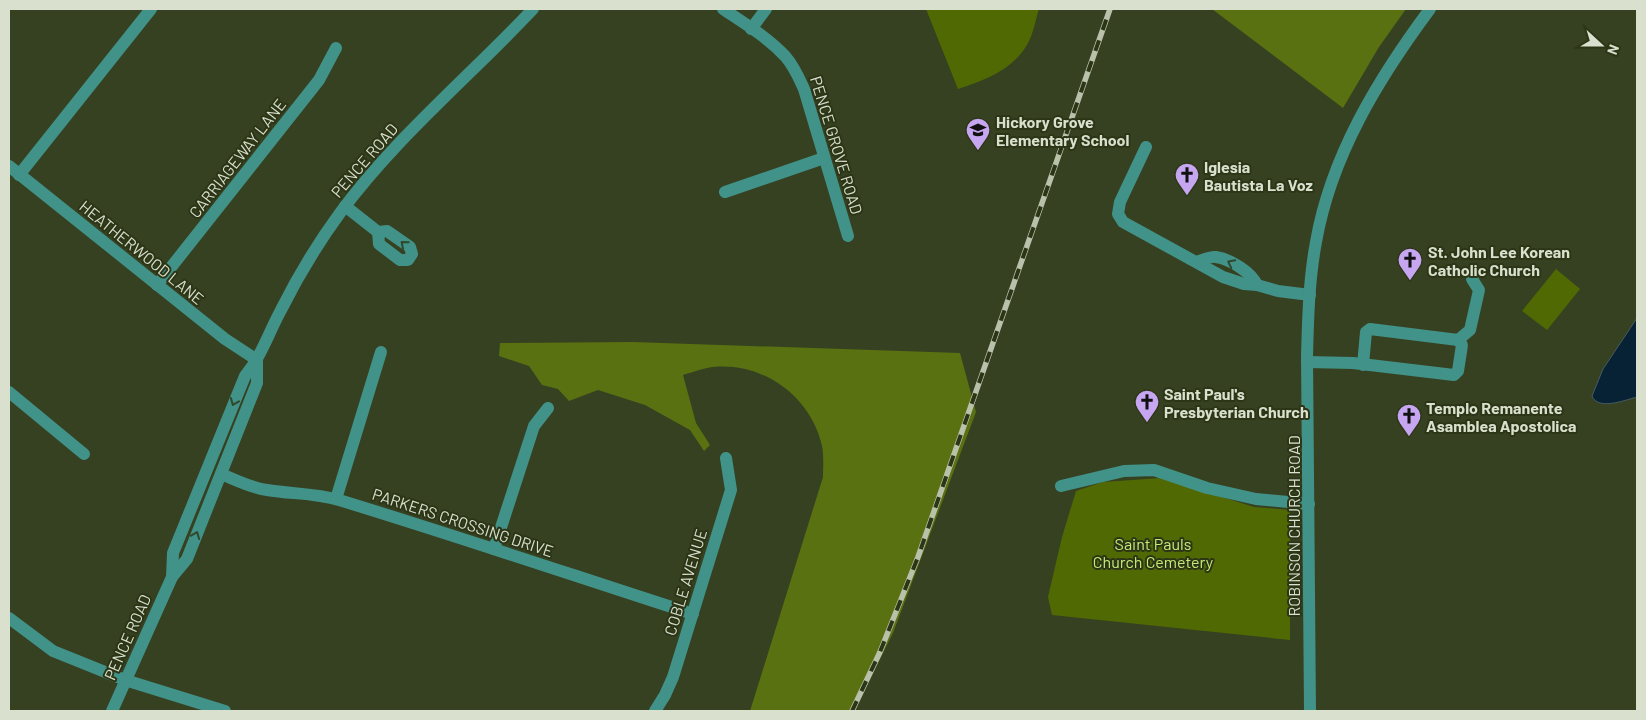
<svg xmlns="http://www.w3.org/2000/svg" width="1646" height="720" viewBox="0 0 1646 720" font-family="Barlow,sans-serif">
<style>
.green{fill:#516903}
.forest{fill:#597110}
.water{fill:#082235;stroke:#475b63}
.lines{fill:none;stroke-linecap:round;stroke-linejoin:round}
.minor{stroke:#419288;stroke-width:12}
.rail-casing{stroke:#b9c1ab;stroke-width:5.5}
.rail{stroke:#2c3617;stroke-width:4;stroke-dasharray:11;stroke-linecap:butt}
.oneway{stroke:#30482e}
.labels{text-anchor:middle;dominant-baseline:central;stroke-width:4;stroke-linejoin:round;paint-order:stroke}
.poi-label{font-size:16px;font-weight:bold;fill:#d9e0cd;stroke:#2c3617;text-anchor:start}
.street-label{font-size:16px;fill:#d9e0cd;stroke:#2c3617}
.park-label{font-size:16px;fill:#c7eb76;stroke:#2c3617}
</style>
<rect width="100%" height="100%" fill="#364121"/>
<g class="green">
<path d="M926,9H1039C1036,18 1034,30 1030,39C1016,69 987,79 958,89Z"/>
<polygon points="1556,269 1580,289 1547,330 1522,311"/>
<polygon points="1161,478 1254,507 1290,510 1290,640 1052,615 1048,597 1062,537 1076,491 1103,482"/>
</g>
<g class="forest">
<polygon points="1212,9 1406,9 1379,47 1343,108"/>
<path d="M633,342L960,353L976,412L893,633L854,711H750L823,477C823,468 824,456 822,446C811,397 764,362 713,367C704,368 693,372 683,375L696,423L710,445L704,451L690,430L645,405L598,390L569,401L558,389L542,385L529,366L499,356L500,343Z"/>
</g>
<path class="water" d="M1637,318V397C1625,400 1598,411 1592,396L1603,369Z"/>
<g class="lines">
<g class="minor">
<path d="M723,9C744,23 767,37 785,56C794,66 799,78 804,89L848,236"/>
<polyline points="751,29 766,9"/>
<polyline points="1146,147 1120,202 1118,214 1123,222 1223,277 1244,284 1257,285 1278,291 1310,295"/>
<polyline points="9,166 225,339 257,360"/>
<polyline points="19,175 151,9"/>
<polyline points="725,192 824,158"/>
<polyline points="345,206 378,232 379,244 400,260 408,260 412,254 410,247 387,231 378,232"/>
<path d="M1197,262C1203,260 1210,256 1216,257C1230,259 1251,272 1257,285"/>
<polyline points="157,285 319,80 336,48"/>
<polyline points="1458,340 1470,330 1479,290 1472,279"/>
<polyline points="1307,362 1353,363 1454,375 1458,371 1462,345 1458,340 1370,329 1366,332 1363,365"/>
<polyline points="9,392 84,454"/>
<path d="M221,474C236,480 251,488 267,490C291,494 315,493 339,500C457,536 575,576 693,614"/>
<polyline points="1061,486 1124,471 1154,470 1207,488 1256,499 1309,504"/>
<polyline points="336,499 381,352"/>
<polyline points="494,549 534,426 548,408"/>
<path d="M172,577L173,553L245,376C262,355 268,334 281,310C298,276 318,243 340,213C396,137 469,77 533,9"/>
<polyline points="9,618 53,651 125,680 225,711"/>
<polyline points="112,711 172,577 187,559 257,383 257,360"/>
<polyline points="655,711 665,695 673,677 731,490 726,458"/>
<path d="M1310,711L1307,356C1308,318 1309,279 1316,242C1331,156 1378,79 1430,9"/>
</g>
<defs>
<polyline id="rail" points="852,711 880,652 918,557 1110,9"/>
</defs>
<use href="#rail" class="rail-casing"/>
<use href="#rail" class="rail"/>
</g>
<defs><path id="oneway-chevron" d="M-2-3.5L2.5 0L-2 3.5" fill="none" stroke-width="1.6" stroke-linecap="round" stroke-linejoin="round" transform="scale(1.25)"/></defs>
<g class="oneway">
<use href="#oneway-chevron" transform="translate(404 244) rotate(-140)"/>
<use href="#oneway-chevron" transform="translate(1231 263) rotate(-153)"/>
<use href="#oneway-chevron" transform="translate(234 402) rotate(112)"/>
<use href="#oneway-chevron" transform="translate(196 535) rotate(-68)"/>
</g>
<defs>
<symbol id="school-pin" viewBox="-11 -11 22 30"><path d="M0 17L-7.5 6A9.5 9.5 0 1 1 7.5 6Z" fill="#c6a6f0" stroke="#2c3617"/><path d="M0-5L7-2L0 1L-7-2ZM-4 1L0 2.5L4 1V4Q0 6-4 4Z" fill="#111"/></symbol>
<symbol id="church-pin" viewBox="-11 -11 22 30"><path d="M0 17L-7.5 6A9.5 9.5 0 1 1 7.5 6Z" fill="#c6a6f0" stroke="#2c3617"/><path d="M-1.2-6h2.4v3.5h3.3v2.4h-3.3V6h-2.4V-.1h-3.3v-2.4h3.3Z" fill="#111"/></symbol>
</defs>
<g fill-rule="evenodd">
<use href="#school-pin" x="964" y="116" width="28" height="38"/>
<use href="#church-pin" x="1173" y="161" width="28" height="38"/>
<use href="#church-pin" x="1396" y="246" width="28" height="38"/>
<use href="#church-pin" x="1133" y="388" width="28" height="38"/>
<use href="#church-pin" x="1395" y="402" width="28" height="38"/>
</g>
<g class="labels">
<g class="poi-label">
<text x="996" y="121">Hickory Grove<tspan x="996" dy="18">Elementary School</tspan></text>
<text x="1204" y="166">Iglesia<tspan x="1204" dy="18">Bautista La Voz</tspan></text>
<text x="1428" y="251">St. John Lee Korean<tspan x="1428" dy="18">Catholic Church</tspan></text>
<text x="1164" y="393">Saint Paul's<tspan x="1164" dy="18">Presbyterian Church</tspan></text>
<text x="1426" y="407">Templo Remanente<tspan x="1426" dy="18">Asamblea Apostolica</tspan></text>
</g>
<g class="street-label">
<text transform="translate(837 145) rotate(73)">PENCE GROVE ROAD</text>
<text transform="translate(237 158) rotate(-52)">CARRIAGEWAY LANE</text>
<text transform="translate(364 160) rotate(-49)">PENCE ROAD</text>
<text transform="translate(142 252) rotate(39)">HEATHERWOOD LANE</text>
<text transform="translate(463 522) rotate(18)">PARKERS CROSSING DRIVE</text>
<text transform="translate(1293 526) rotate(-90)">ROBINSON CHURCH ROAD</text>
<text transform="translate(685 582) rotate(-73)">COBLE AVENUE</text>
<text transform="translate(127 637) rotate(-66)">PENCE ROAD</text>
</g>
<g class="park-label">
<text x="1153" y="543">Saint Pauls<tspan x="1153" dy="18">Church Cemetery</tspan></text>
</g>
</g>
<rect width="1646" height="720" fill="none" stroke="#d9e0cd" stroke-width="20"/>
<g transform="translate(1601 45) rotate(111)" stroke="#2c3617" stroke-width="4" paint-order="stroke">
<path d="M0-4L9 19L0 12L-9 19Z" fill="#d9e0cd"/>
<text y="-8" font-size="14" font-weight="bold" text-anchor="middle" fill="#d9e0cd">N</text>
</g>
</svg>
